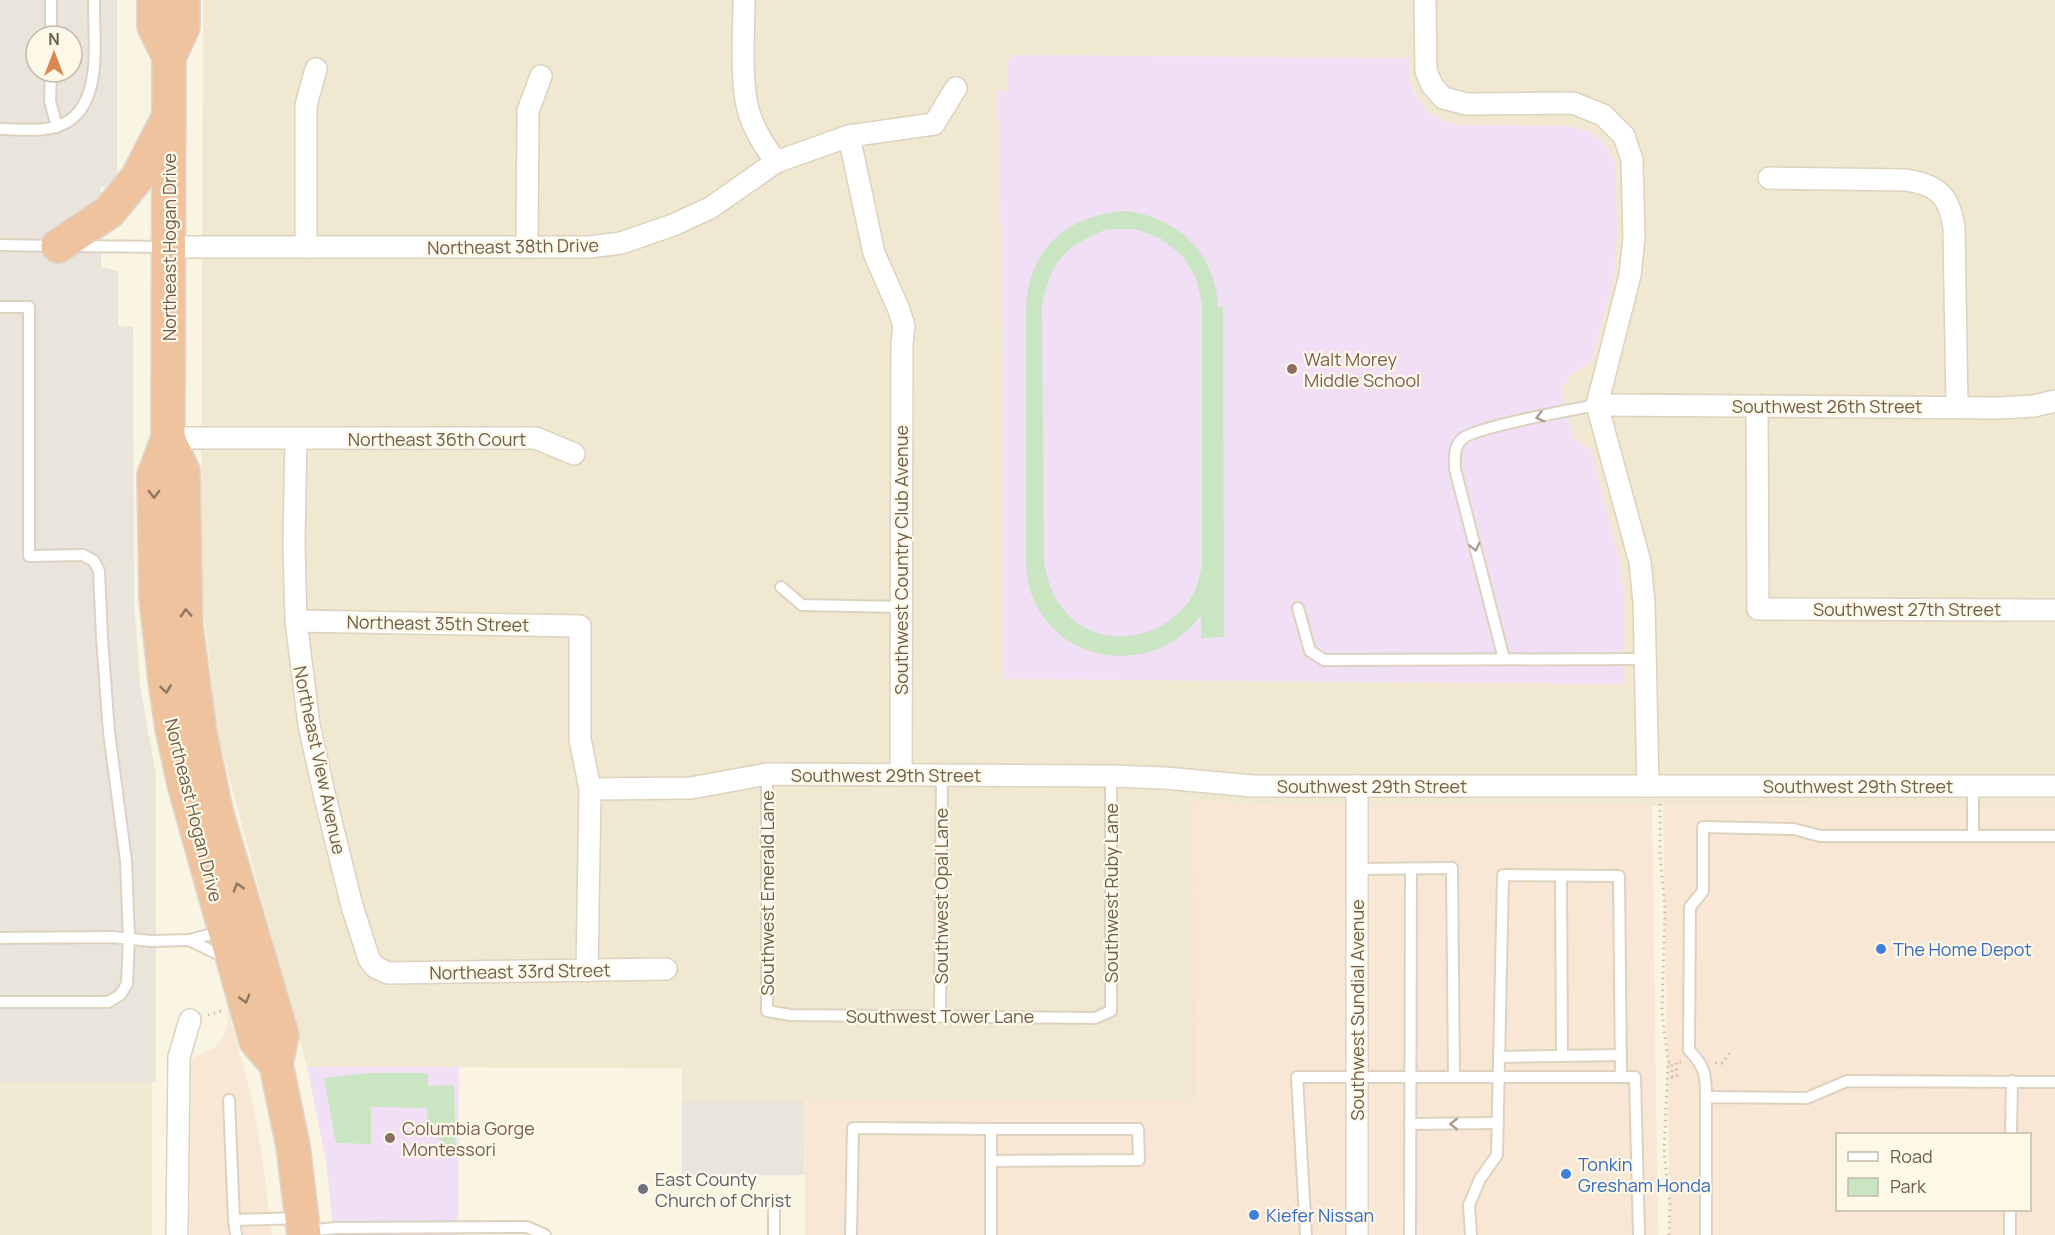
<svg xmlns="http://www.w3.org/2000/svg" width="2055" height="1235" viewBox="0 0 2055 1235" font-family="Manrope,sans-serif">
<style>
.residential{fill:#f0e8d1;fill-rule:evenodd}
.commercial{fill:#f9e7d6;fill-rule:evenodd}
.industrial{fill:#e9e5dc;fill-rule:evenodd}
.education{fill:#f1dff5}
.green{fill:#c9e5c2;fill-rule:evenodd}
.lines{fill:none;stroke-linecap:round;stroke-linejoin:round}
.lane-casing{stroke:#dcd2bf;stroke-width:14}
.street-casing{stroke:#dcd2bf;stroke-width:24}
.highway-casing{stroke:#dcd8d4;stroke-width:36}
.path{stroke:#d0bca0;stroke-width:3;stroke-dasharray:1.5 4.5;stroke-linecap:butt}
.lane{stroke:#fff;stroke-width:10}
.street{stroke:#fff;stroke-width:21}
.highway{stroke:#eec39e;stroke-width:33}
.oneway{stroke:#a89e93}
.oneway2{stroke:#8e7760}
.education-dot{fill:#8d6e63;stroke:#fdf8e7;stroke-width:2}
.shop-dot{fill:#3f7fe0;stroke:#fdf8e7;stroke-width:2}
.worship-dot{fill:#6b7280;stroke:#fdf8e7;stroke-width:2}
.labels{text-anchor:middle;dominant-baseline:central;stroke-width:4.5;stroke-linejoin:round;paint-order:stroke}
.street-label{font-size:18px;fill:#6e5e4b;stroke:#fdf8e7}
.education-label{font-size:18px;fill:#785e54;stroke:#fdf8e7;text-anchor:start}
.shop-label{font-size:18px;fill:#366cbe;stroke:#fdf8e7;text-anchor:start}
.worship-label{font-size:18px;fill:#5b616d;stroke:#fdf8e7;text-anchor:start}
</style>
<rect width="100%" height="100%" fill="#f9f5e2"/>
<g class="residential">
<path d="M203,0H2055V806L1276,805L1195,801V1101H682V1068L307,1067L218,735L201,588ZM1015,55L1409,58L1412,86L1421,104L1429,113L1446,122L1464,125L1616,259L1610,292L1592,360L1571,375L1561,389L1574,438L1591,451L1620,562L1624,592V684L1004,679L1003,349L998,91H1007L1008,61Z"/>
<rect x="0" y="1082" width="152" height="153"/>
</g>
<g class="commercial">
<polygon points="1194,801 1276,805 1652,805 1658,1235 805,1235 804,1101 1195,1101"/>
<path d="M1663,806H2055V1235H1670ZM1838,1134H2030V1210H1838Z"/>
<polygon points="227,1007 252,1099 261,1149 272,1235 190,1235 191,1060 195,1056 214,1048 223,1038 228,1025"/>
</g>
<g class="industrial">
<path d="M0,0H117V177L110,187H101V267L118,271V326L133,327L134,601L140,685L156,776V1082H0ZM36,36H72V72H36Z"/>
<rect x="682" y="1101" width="122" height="74"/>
</g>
<g class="education">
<polygon points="1015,55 1410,58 1410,79 1415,94 1429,113 1446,122 1464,125 1566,126 1589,131 1604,143 1614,160 1616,169 1617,237 1614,277 1592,360 1571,375 1561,389 1574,438 1591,450 1620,562 1624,592 1624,684 1003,679 1003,349 998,91 1007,91 1008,60"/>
<polygon points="307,1067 459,1067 458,1235 334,1235 326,1162"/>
</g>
<g class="green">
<path d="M1127,211C1178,218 1216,254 1218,307H1223L1224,637L1201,638V615C1157,675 1063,669 1033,598C1028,587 1027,574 1026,562V309C1028,249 1068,214 1127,211ZM1108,229H1135L1160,238L1182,255L1196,278L1202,304V566C1199,574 1198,585 1194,593C1168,641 1097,654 1062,608C1051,594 1047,579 1044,561L1042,306C1051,260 1064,246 1108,229Z"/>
<polygon points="369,1073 428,1073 428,1086 454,1085 456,1156 427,1127 427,1108 371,1107 371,1144 336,1143 324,1078"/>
</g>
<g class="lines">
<defs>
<g id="lane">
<polyline points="51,36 51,0"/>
<polyline points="51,72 50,101 57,127"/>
<path d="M0,129C18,129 38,132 55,127C106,113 93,40 94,0"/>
<polyline points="0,245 54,246"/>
<polyline points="75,246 165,247"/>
<polyline points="0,307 29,307 29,556 83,555 94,561 99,571 102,638 109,732 126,861 129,939 127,984 120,995 108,1002 0,1002"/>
<polyline points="781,587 802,605 901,607"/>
<polyline points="1298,608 1310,651 1324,660 1646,659"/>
<path d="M1504,659L1455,469C1455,458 1453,448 1462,439C1474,427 1576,409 1597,405"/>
<polyline points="767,774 767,1011 790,1015 1095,1018 1111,1011 1111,776"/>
<polyline points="1973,786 1973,836 2055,836"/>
<polyline points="1357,869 1452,868 1454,1077"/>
<polyline points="1561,876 1562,1056"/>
<polyline points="0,938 112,937 151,941 189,940 220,932"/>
<polyline points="189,940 226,958"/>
<polyline points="940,1016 942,775"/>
<polyline points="1499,1057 1621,1055"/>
<path d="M1706,1097C1706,1074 1705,1067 1689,1050L1690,907L1703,891V827L1794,829L1820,836H1973"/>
<polyline points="229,1100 234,1220 299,1218"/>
<polyline points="1410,1124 1498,1123"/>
<polyline points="991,1129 1138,1129 1139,1160 991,1161"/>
<polyline points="2011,1134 2012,1081"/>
<polyline points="234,1220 236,1235"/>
<polyline points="307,1231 335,1228 527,1227 545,1235"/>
<polyline points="774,1235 774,1200"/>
<polyline points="851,1235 853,1128 991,1129 991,1235"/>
<polyline points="1306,1235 1297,1077 1635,1077 1639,1235"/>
<polyline points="1410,1235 1411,869"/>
<polyline points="1471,1235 1469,1205 1480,1179 1497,1155 1503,875 1619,876 1621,1077"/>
<polyline points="1706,1235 1706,1097 1807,1098 1847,1081 2055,1082"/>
<polyline points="2010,1235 2010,1210"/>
</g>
<g id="street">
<path d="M744,0C744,31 740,85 749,113C755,132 765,147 776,162"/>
<polyline points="1425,0 1426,71 1432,85 1443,98 1467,104 1573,103 1603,115 1624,136 1632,160 1634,238 1630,275 1597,405 1640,562 1644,602 1648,786"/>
<polyline points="849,136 874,253 899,310 904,326 902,344 901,775"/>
<path d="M1769,178L1906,180C1938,185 1949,195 1954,228L1957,406"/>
<polyline points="169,247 589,247 621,243 673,225 710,208 776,162 849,136 934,124 956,88"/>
<polyline points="306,247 306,105 316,69"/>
<polyline points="527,247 528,111 541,76"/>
<polyline points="1597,405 2000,408 2034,406 2055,401"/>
<polyline points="1757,406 1758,609 2055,610"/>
<polyline points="168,438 536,438 574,454"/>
<polyline points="296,439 294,544 296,621 309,725 324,793 352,906 369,959 375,967 388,973 666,969"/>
<polyline points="296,621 580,626 580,739 590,789 587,971"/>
<polyline points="590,789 691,788 767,774 1111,776 1165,778 1252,786 2055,786"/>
<polyline points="177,1235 179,1057 190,1020"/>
<polyline points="1357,1235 1357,786"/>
</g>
<g id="highway">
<polyline points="154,0 154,26 169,57"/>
<polyline points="183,0 183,27 169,57 168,438 154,475 156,598 165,680 172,728 184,784 256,1041 276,1064"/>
<polyline points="58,246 109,212 137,178 167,120"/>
<polyline points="168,438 183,471 186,626 200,733 216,811 282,1035 276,1064 293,1146 304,1235"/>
</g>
</defs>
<use href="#lane" class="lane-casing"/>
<use href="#street" class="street-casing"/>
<use href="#highway" class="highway-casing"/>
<g class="path">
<polyline points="1660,804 1660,854 1665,909 1662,1011 1668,1062"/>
<polyline points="208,1015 222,1011"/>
<polyline points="1715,1063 1722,1063 1732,1050"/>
<polyline points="1669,1235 1670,1204 1664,1152 1668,1062 1672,1062 1672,1077 1677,1077 1676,1062 1682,1062"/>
</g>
<use href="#lane" class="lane"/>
<use href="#street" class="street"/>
<use href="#highway" class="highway"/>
</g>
<defs><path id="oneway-chevron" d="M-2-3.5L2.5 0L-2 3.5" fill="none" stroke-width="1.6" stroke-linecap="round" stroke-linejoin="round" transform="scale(1.5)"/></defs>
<g class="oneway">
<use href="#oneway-chevron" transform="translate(1540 417) rotate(165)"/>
<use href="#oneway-chevron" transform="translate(1475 547) rotate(76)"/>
<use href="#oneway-chevron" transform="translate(1454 1124) rotate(180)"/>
</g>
<g class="oneway2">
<use href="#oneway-chevron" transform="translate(154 494) rotate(90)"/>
<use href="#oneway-chevron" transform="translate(186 613) rotate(-93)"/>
<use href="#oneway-chevron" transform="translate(166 689) rotate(82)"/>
<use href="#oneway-chevron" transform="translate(238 887) rotate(-107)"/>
<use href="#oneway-chevron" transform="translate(245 999) rotate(74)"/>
</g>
<g class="education-dot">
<circle cx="1292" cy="369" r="6"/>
<circle cx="390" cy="1138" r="6"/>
</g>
<g class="shop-dot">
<circle cx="1881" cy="949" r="6"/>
<circle cx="1566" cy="1174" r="6"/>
<circle cx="1254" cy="1215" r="6"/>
</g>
<circle class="worship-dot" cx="643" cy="1189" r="6"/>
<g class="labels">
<g class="street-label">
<text transform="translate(513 246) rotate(-1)">Northeast 38th Drive</text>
<text transform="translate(169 247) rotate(-90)">Northeast Hogan Drive</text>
<text x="1827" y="406">Southwest 26th Street</text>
<text x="437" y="439">Northeast 36th Court</text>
<text transform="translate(901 560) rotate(-90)">Southwest Country Club Avenue</text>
<text x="1907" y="609">Southwest 27th Street</text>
<text transform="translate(438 623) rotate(1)">Northeast 35th Street</text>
<text transform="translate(320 760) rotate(78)">Northeast View Avenue</text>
<text x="886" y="775">Southwest 29th Street</text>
<text x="1372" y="786">Southwest 29th Street</text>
<text x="1858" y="786">Southwest 29th Street</text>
<text transform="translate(194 810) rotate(76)">Northeast Hogan Drive</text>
<text transform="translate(767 893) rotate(-90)">Southwest Emerald Lane</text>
<text transform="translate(1111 893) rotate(-90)">Southwest Ruby Lane</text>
<text transform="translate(941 896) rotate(-90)">Southwest Opal Lane</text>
<text transform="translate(520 971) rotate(-1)">Northeast 33rd Street</text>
<text transform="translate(1357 1010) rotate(-90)">Southwest Sundial Avenue</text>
<text x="940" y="1016">Southwest Tower Lane</text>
</g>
<g class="education-label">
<text x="1304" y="359">Walt Morey<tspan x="1304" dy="21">Middle School</tspan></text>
<text x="402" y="1128">Columbia Gorge<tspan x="402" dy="21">Montessori</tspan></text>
</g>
<g class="shop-label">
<text x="1893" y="949">The Home Depot</text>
<text x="1578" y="1164">Tonkin<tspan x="1578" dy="21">Gresham Honda</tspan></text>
<text x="1266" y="1215">Kiefer Nissan</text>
</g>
<g class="worship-label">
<text x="655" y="1179">East County<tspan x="655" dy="21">Church of Christ</tspan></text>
</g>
</g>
<rect x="1836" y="1133" width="195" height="78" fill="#fdf8e7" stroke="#c4baa9" stroke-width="1.5"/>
<rect x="1848" y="1152" width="30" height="9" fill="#ffffff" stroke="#c4baa9" stroke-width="1.5"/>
<text x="1890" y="1163" font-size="18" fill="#6e5e4b">Road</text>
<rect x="1848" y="1178" width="30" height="18" fill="#c9e5c2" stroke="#c4baa9" stroke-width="1.5"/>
<text x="1890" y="1193" font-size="18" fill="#6e5e4b">Park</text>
<g transform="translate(54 54)"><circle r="28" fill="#fdf8e7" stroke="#c4baa9" stroke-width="1.5"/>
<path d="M0-4.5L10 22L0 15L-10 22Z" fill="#d88a52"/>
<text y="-9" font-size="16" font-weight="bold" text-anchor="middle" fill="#6e5e4b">N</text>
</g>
</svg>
